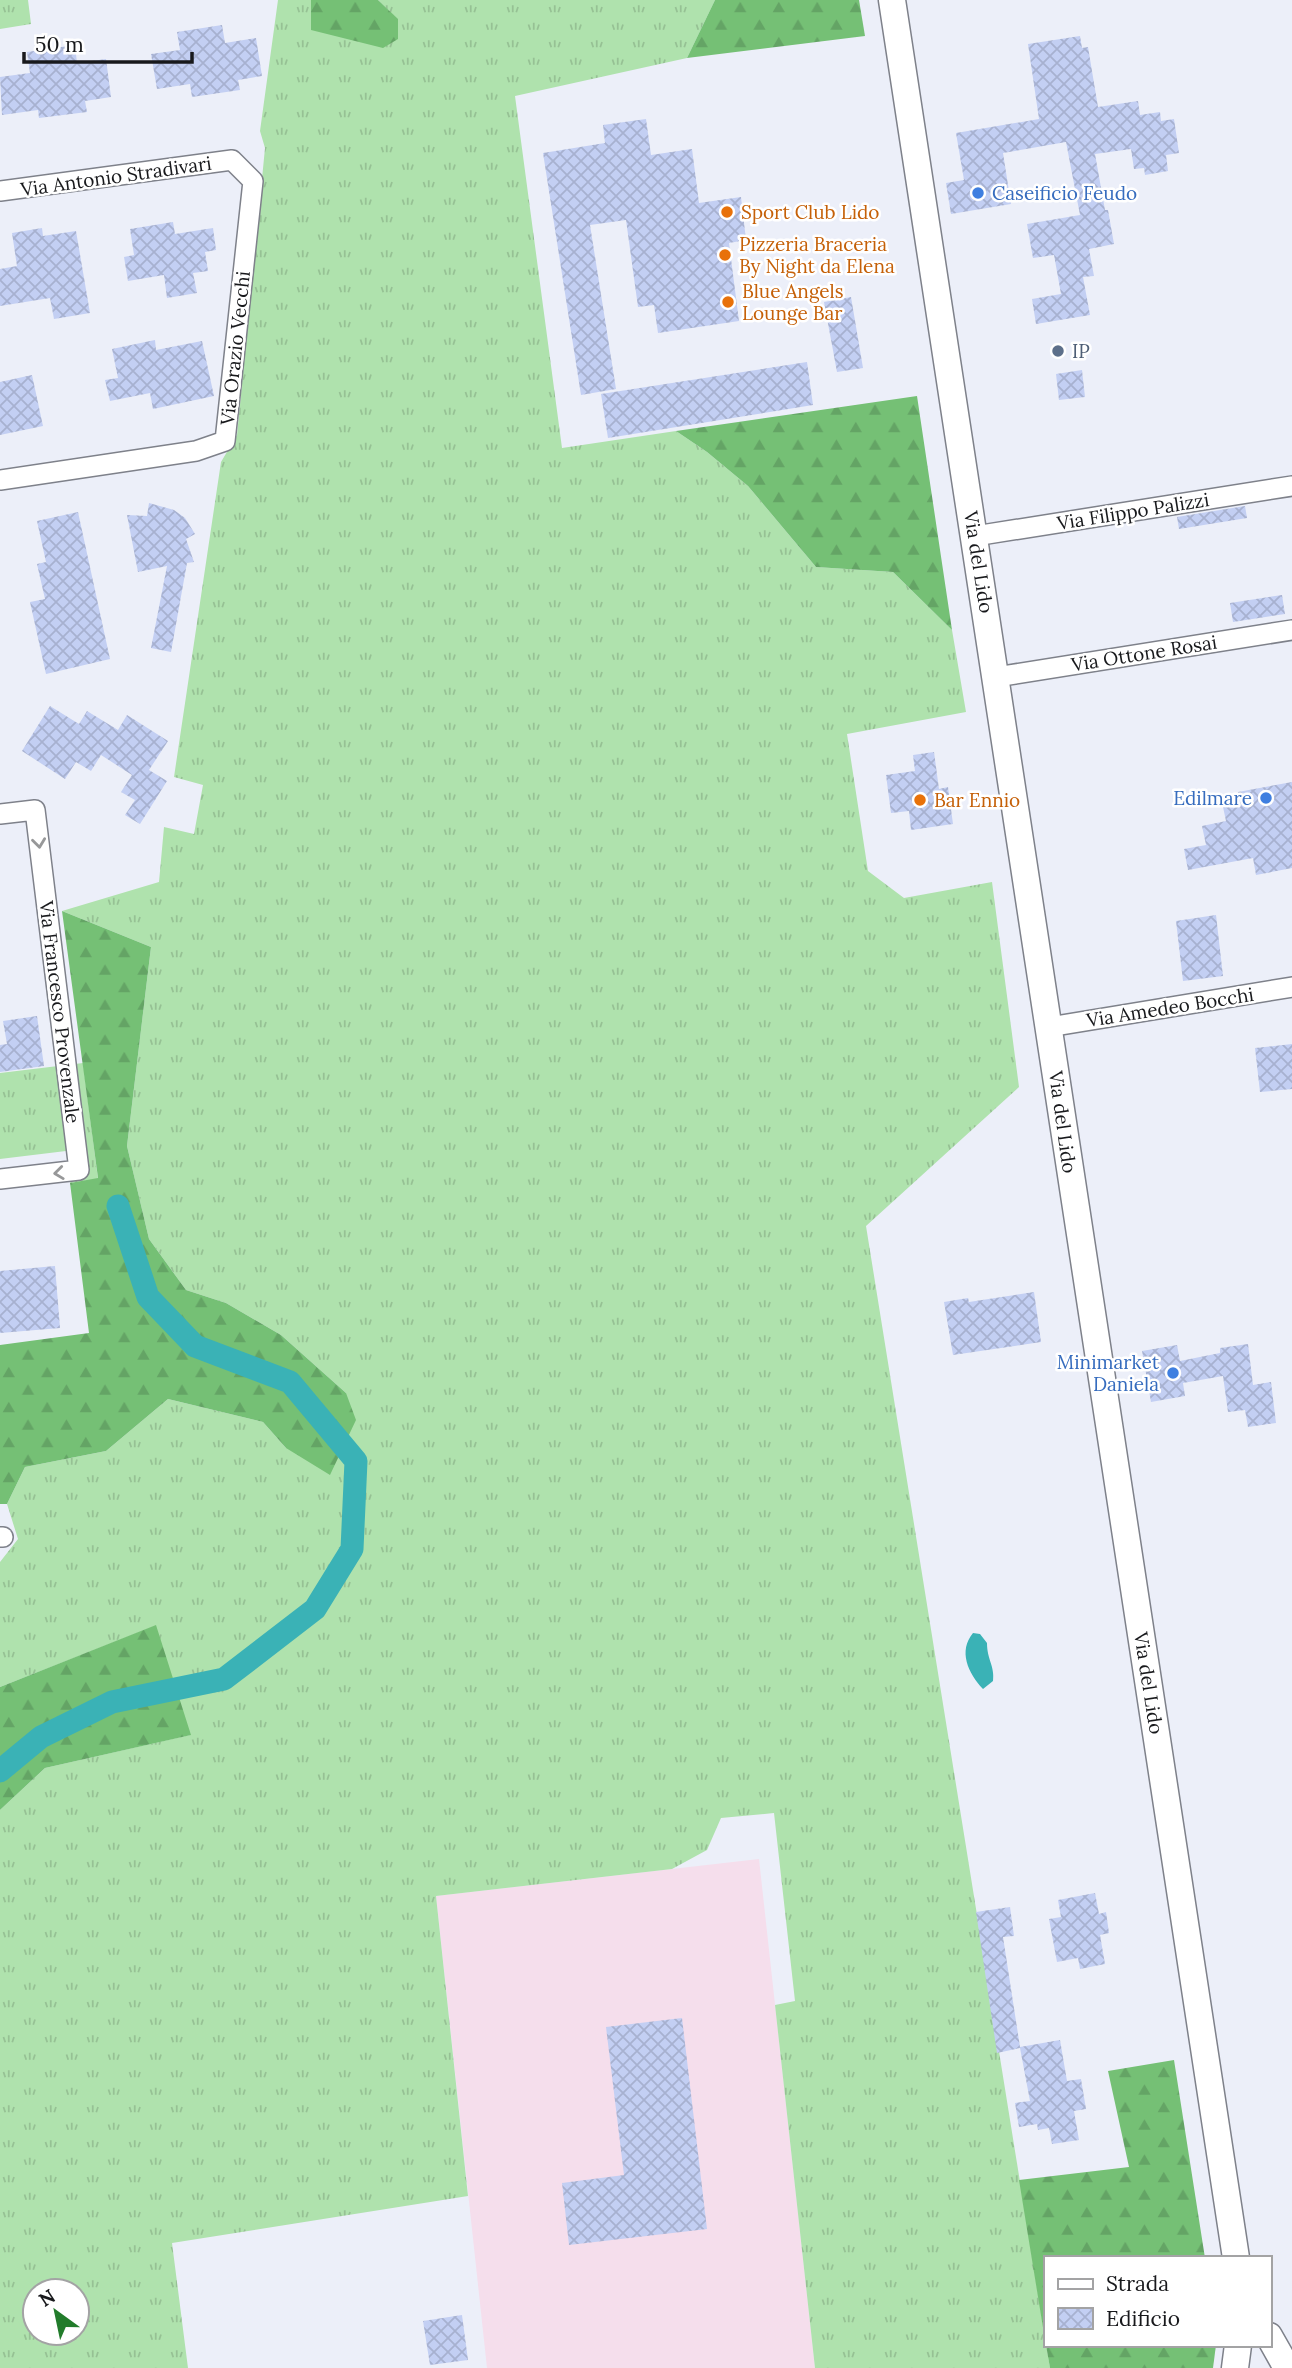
<svg xmlns="http://www.w3.org/2000/svg" width="1292" height="2368" viewBox="0 0 1292 2368" font-family="Lora,serif">
<style>
.industrial{fill:#f5deec}
.grass{fill:url(#grass-tufts);fill-rule:evenodd}
.forest{fill:url(#forest-firs)}
.water{fill:#3ab2b6}
.lines{fill:none;stroke-linecap:round;stroke-linejoin:round}
.canal{stroke:#3ab2b6;stroke-width:23}
.building{fill:url(#building-cross-hatch)}
.street-casing{stroke:#7e818a;stroke-width:22}
.secondary-casing{stroke:#7e818a;stroke-width:29}
.street{stroke:#fff;stroke-width:19}
.secondary{stroke:#fff;stroke-width:26}
.oneway{stroke:#979899}
.shop-dot{fill:#3f7fe0;stroke:#fff;stroke-width:2.5}
.food-dot{fill:#e8710a;stroke:#fff;stroke-width:2.5}
.service-dot{fill:#5c6f8a;stroke:#fff;stroke-width:2.5}
.labels{text-anchor:middle;dominant-baseline:central;stroke-width:5;stroke-linejoin:round;paint-order:stroke}
.street-label{font-size:19px;fill:#18191c;stroke:#fff}
.shop-label{font-size:19px;fill:#366cbe;stroke:#fff;text-anchor:end}
.food-label{font-size:19px;fill:#c56008;stroke:#fff;text-anchor:start}
.service-label{font-size:19px;fill:#4e5e75;stroke:#fff;text-anchor:start}
</style>
<defs>
<pattern id="grass-tufts" width="24" height="20" patternUnits="userSpaceOnUse" patternTransform="scale(1.75)"><rect width="24" height="20" fill="#afe2ad"/><path d="M3 7l-1-3M5 7V3M7 7l1-3M15 17l-1-3M17 17v-4M19 17l1-3" fill="none" stroke="#96c194"/></pattern>
<pattern id="forest-firs" width="22" height="20" patternUnits="userSpaceOnUse" patternTransform="scale(1.75)"><rect width="22" height="20" fill="#75c075"/><path d="M5 1l3.5 6h-7zM16 11l3.5 6h-7z" fill="#64a465"/></pattern>
<pattern id="building-cross-hatch" width="8" height="8" patternUnits="userSpaceOnUse" patternTransform="scale(1.75)"><rect width="8" height="8" fill="#c3cff3"/><path d="M0 0l8 8M0 8l8-8" fill="none" stroke="#a7b1d0"/></pattern>
</defs>
<rect width="100%" height="100%" fill="#eceff9"/>
<polygon class="industrial" points="759,1859 815,2368 487,2368 436,1896"/>
<g class="grass">
<polygon points="0,0 28,0 31,24 0,29"/>
<path d="M278,0H311L312,30L398,20L378,0H715L687,58L515,96L562,448L676,431L707,452L748,486L816,567L893,572L952,630L966,712L847,734L868,871L904,898L992,882L1019,1087L866,1226L1050,2368H815L775,2005L795,2001L774,1813L721,1818L707,1850L672,1869L436,1896L468,2196L172,2243L188,2368H0V1810L45,1768L190,1735L155,1626L0,1687V1562L18,1539L7,1504L25,1467L106,1451L168,1399L263,1422L286,1448L346,1393L281,1335L226,1303L186,1290L149,1239L127,1146L151,947L62,911L159,882L164,827L194,834L203,785L174,777L221,462L237,435L265,148L260,131ZM35,2291H77V2333H35Z"/>
<polygon points="83,1063 98,1179 70,1183 66,1151 0,1159 0,1073"/>
</g>
<g class="forest">
<polygon points="311,0 378,0 398,19 398,39 383,48 311,30"/>
<polygon points="715,0 859,0 865,36 687,58"/>
<polygon points="917,396 952,630 893,572 816,567 748,486 707,452 676,431"/>
<polygon points="62,911 151,947 127,1146 149,1239 186,1290 226,1303 281,1335 346,1393 356,1420 330,1475 286,1448 263,1422 168,1399 106,1451 25,1467 7,1504 0,1504 0,1345 89,1333 70,1183 98,1178"/>
<polygon points="156,1625 191,1735 45,1768 0,1810 0,1687"/>
<polygon points="1174,2060 1205,2258 1045,2258 1045,2340 1019,2180 1129,2167 1108,2071"/>
<polygon points="1046,2345 1216,2345 1213,2368 1050,2368"/>
</g>
<path class="water" d="M973,1633L980,1634L987,1643C987,1660 995,1666 993,1681L983,1689C968,1673 958,1651 973,1633Z"/>
<g class="lines">
<polyline class="canal" points="0,1771 41,1737 112,1702 224,1679 315,1609 352,1549 356,1461 290,1382 195,1346 148,1297 118,1206"/>
</g>
<g class="building">
<polygon points="222,25 225,43 256,38 262,76 238,80 240,90 192,97 190,84 157,89 151,54 180,50 177,32"/>
<polygon points="1080,36 1082,48 1088,47 1098,107 1138,101 1140,115 1160,112 1161,121 1174,119 1179,153 1166,155 1168,171 1145,175 1144,168 1134,169 1131,149 1095,154 1105,210 1108,210 1114,244 1089,249 1094,276 1083,277 1090,315 1036,324 1032,299 1061,294 1054,255 1033,258 1027,224 1080,215 1066,142 1003,153 1011,204 951,214 946,183 964,180 956,133 1039,119 1028,44"/>
<polygon points="75,45 77,63 106,59 111,97 85,101 87,112 39,118 38,110 2,115 0,77 30,73 27,52"/>
<polygon points="646,119 651,155 692,149 699,203 741,197 746,240 729,243 739,321 658,333 654,305 638,307 626,220 590,225 616,389 581,395 543,153 605,143 603,125"/>
<polygon points="173,222 175,234 213,228 216,250 205,252 208,271 193,273 197,293 167,298 164,275 128,281 124,257 134,255 130,229"/>
<polygon points="42,228 43,236 76,231 90,313 54,319 50,298 0,306 0,269 17,266 12,233"/>
<polygon points="851,297 863,368 837,372 824,302"/>
<polygon points="155,340 156,350 202,341 214,396 153,409 150,393 110,401 105,380 118,378 112,349"/>
<polygon points="807,362 813,405 608,438 601,394"/>
<polygon points="1082,370 1085,397 1059,400 1056,374"/>
<polygon points="32,375 43,426 0,435 0,382"/>
<polygon points="149,503 174,510 185,518 195,534 186,539 194,562 187,563 171,652 151,648 167,566 138,572 127,515 147,516"/>
<polygon points="1245,506 1247,518 1179,529 1177,517"/>
<polygon points="78,512 110,659 46,674 30,602 45,599 37,564 46,562 37,521"/>
<polygon points="1282,595 1285,614 1233,622 1230,603"/>
<polygon points="50,706 79,724 87,711 118,730 127,715 168,741 149,770 167,781 140,824 125,815 135,800 121,792 132,775 101,755 91,771 76,762 65,779 22,751"/>
<polygon points="934,752 939,789 948,787 953,824 911,830 909,811 891,813 886,775 915,771 913,755"/>
<polygon points="1292,782 1292,868 1256,875 1253,858 1188,870 1184,849 1206,845 1202,826 1226,821 1223,807 1240,804 1238,792"/>
<polygon points="1216,915 1223,976 1183,981 1176,921"/>
<polygon points="37,1016 44,1066 0,1072 0,1045 7,1044 3,1021"/>
<polygon points="1292,1044 1292,1089 1260,1092 1255,1048"/>
<polygon points="55,1266 60,1328 0,1333 0,1271"/>
<polygon points="1034,1292 1041,1342 953,1355 944,1302 968,1298 969,1302"/>
<polygon points="1248,1344 1253,1385 1271,1382 1276,1423 1248,1427 1245,1410 1228,1412 1223,1376 1183,1383 1185,1396 1151,1402 1142,1351 1177,1345 1180,1361 1220,1353 1220,1348"/>
<polygon points="1095,1893 1099,1914 1106,1912 1109,1933 1100,1935 1105,1964 1080,1969 1078,1958 1057,1962 1049,1919 1061,1917 1058,1900"/>
<polygon points="1010,1907 1014,1936 1003,1937 1020,2047 1060,2040 1067,2081 1081,2079 1086,2109 1074,2111 1079,2140 1052,2144 1049,2128 1038,2130 1037,2124 1019,2127 1015,2103 1030,2101 1020,2048 997,2053 976,1912"/>
<polygon points="682,2018 707,2229 569,2245 562,2183 624,2175 606,2027"/>
<polygon points="462,2315 468,2360 430,2365 423,2321"/>
</g>
<g class="lines">
<defs>
<g id="street">
<polyline points="0,191 232,160 253,181 225,441 196,451 0,480"/>
<polyline points="975,536 1292,486"/>
<polyline points="996,677 1292,630"/>
<polyline points="0,814 35,810 79,1170 0,1179"/>
<polyline points="1049,1027 1292,987"/>
<polyline points="0,1537 3,1537"/>
</g>
<g id="secondary">
<polyline points="892,0 1236,2258"/>
<polyline points="1269,2336 1287,2368"/>
<polyline points="1235,2368 1238,2345"/>
</g>
</defs>
<use href="#street" class="street-casing"/>
<use href="#secondary" class="secondary-casing"/>
<use href="#street" class="street"/>
<use href="#secondary" class="secondary"/>
</g>
<defs><path id="oneway-chevron" d="M-2-3.5L2.5 0L-2 3.5" fill="none" stroke-width="1.6" stroke-linecap="round" stroke-linejoin="round" transform="scale(1.75)"/></defs>
<g class="oneway">
<use href="#oneway-chevron" transform="translate(39 843) rotate(83)"/>
<use href="#oneway-chevron" transform="translate(59 1173) rotate(173)"/>
</g>
<g class="shop-dot">
<circle cx="978" cy="193" r="7"/>
<circle cx="1266" cy="798" r="7"/>
<circle cx="1173" cy="1373" r="7"/>
</g>
<g class="food-dot">
<circle cx="727" cy="212" r="7"/>
<circle cx="725" cy="255" r="7"/>
<circle cx="728" cy="302" r="7"/>
<circle cx="920" cy="800" r="7"/>
</g>
<circle class="service-dot" cx="1058" cy="351" r="7"/>
<g class="labels">
<g class="street-label">
<text transform="translate(116 176) rotate(-8)">Via Antonio Stradivari</text>
<text transform="translate(235 348) rotate(-84)">Via Orazio Vecchi</text>
<text transform="translate(1133 511) rotate(-9)">Via Filippo Palizzi</text>
<text transform="translate(979 562) rotate(81)">Via del Lido</text>
<text transform="translate(1144 653) rotate(-9)">Via Ottone Rosai</text>
<text transform="translate(1170 1007) rotate(-9)">Via Amedeo Bocchi</text>
<text transform="translate(60 1012) rotate(83)">Via Francesco Provenzale</text>
<text transform="translate(1063 1122) rotate(82)">Via del Lido</text>
<text transform="translate(1149 1683) rotate(81)">Via del Lido</text>
</g>
<g class="shop-label">
<text x="992" y="193" text-anchor="start">Caseificio Feudo</text>
<text x="1252" y="798">Edilmare</text>
<text x="1159" y="1362">Minimarket<tspan x="1159" dy="22">Daniela</tspan></text>
</g>
<g class="food-label">
<text x="741" y="212">Sport Club Lido</text>
<text x="739" y="244">Pizzeria Braceria<tspan x="739" dy="22">By Night da Elena</tspan></text>
<text x="742" y="291">Blue Angels<tspan x="742" dy="22">Lounge Bar</tspan></text>
<text x="934" y="800">Bar Ennio</text>
</g>
<g class="service-label">
<text x="1072" y="351">IP</text>
</g>
</g>
<rect x="1044" y="2256" width="228" height="91" fill="#ffffff" stroke="#a3a3a4" stroke-width="2"/>
<rect x="1058" y="2279" width="35" height="10" fill="#ffffff" stroke="#a3a3a4" stroke-width="2"/>
<text x="1106" y="2291" font-size="21" fill="#18191c">Strada</text>
<rect x="1058" y="2308" width="35" height="21" fill="url(#building-cross-hatch)" stroke="#a3a3a4" stroke-width="2"/>
<text x="1106" y="2326" font-size="21" fill="#18191c">Edificio</text>
<g transform="translate(56 2312) rotate(327)"><circle r="33" fill="#ffffff" stroke="#a3a3a4" stroke-width="2"/>
<path d="M0-5L12 26L0 18L-12 26Z" fill="#227c2b"/>
<text y="-10" font-size="19" font-weight="bold" text-anchor="middle" fill="#18191c">N</text>
</g>
<path d="M24 52v10h168v-10" fill="none" stroke="#18191c" stroke-width="3.5"/>
<text x="35" y="52" font-size="21" fill="#18191c" stroke="#ffffff" stroke-width="5" paint-order="stroke">50 m</text>
</svg>
